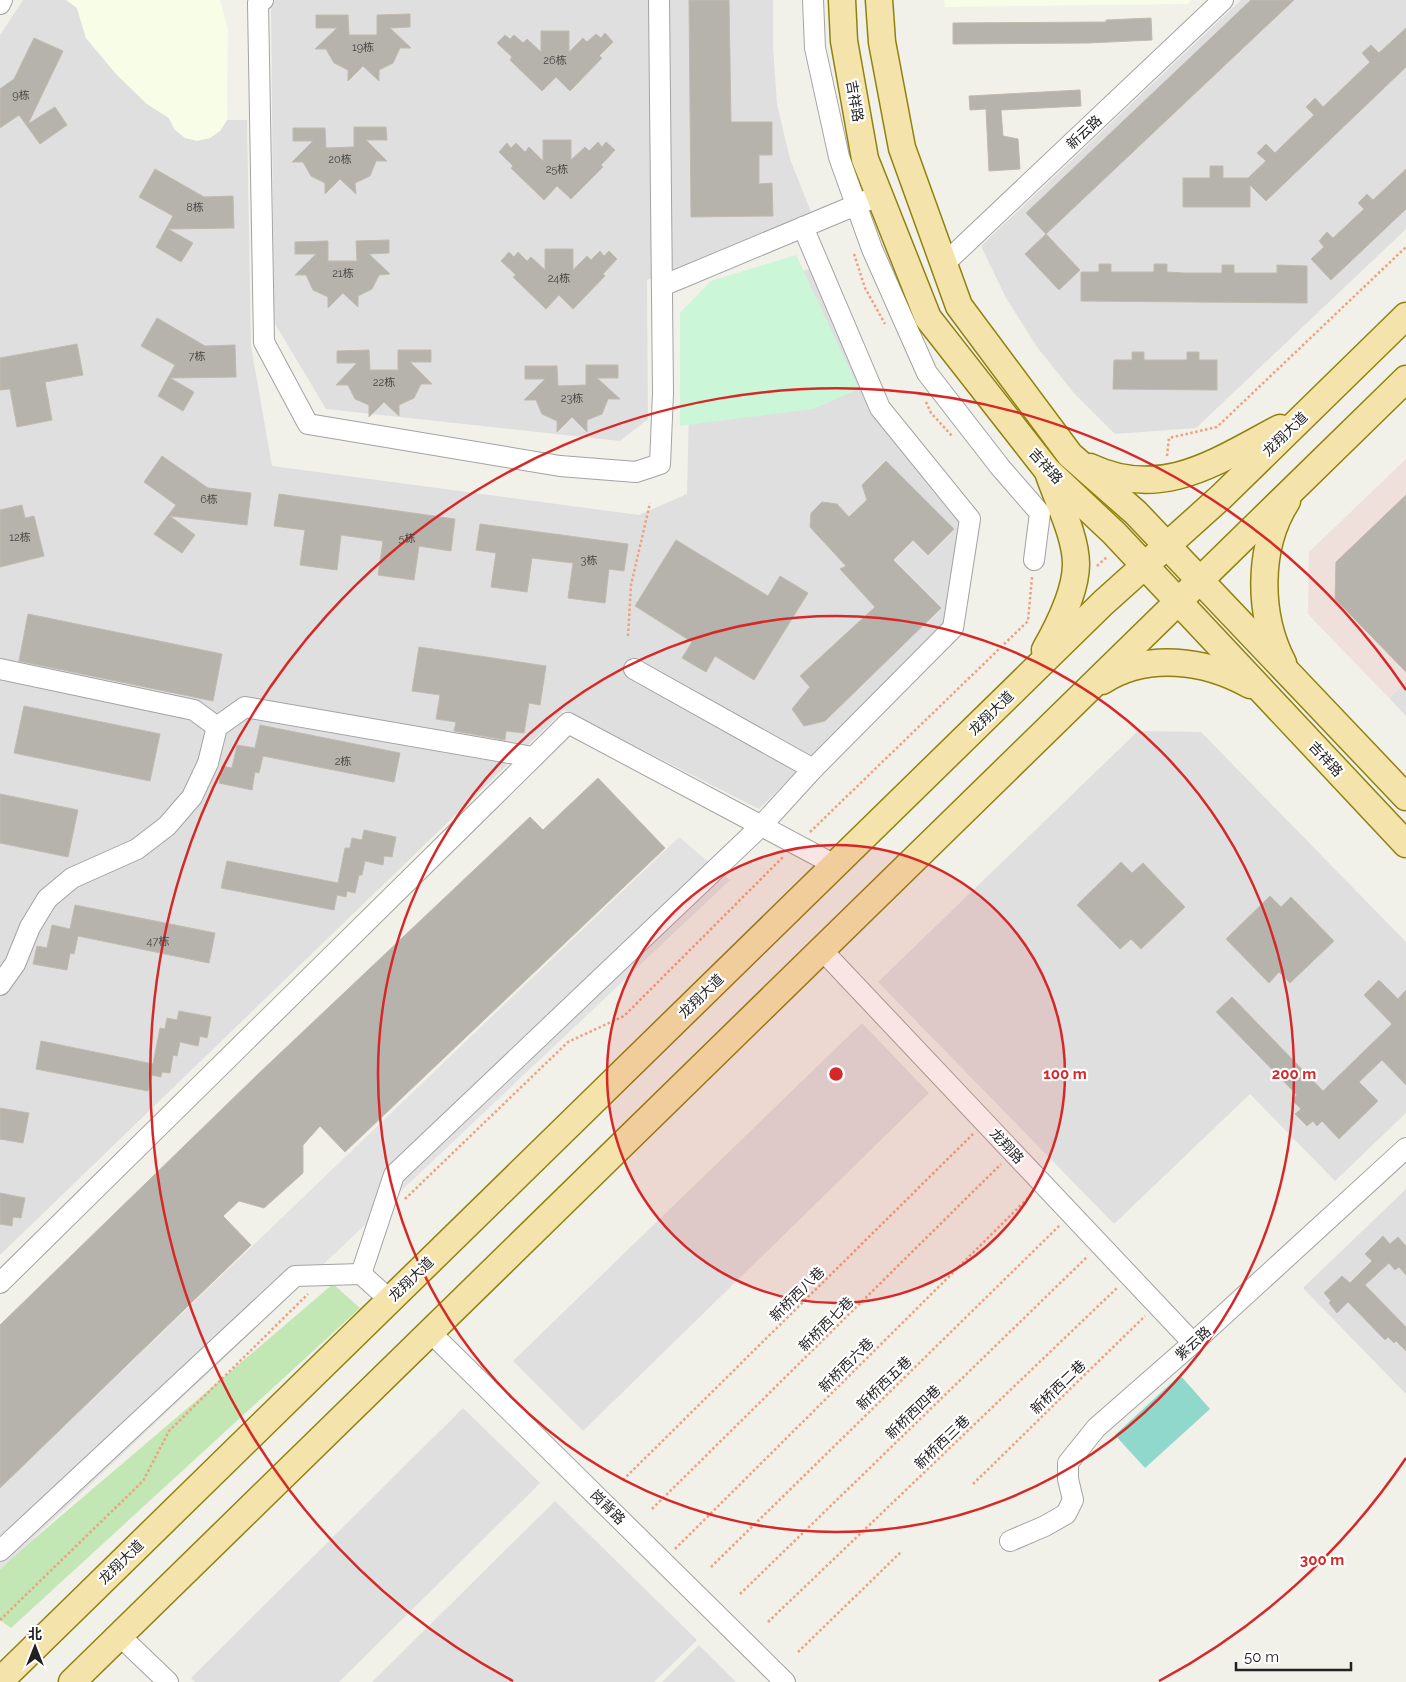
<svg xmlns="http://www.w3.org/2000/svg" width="1406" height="1682" viewBox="0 0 1406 1682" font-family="Raleway,'Noto Sans SC',sans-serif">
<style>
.residential{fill:#e0dfdf}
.commercial{fill:#f0e0db}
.education{fill:#f8fde7}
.grass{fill:#c2e6b4}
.park{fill:#ccf6d8}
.pitch{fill:#8fd8cb}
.parking{fill:#e2e2e2}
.building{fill:#b6b3ac;stroke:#c1baad}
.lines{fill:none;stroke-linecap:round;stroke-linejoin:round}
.minor-casing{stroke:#a3a3a3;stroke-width:22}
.major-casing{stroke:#91820e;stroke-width:29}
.path{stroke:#eea17d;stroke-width:2.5;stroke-dasharray:2.5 2.5;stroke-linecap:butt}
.minor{stroke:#fff;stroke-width:20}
.major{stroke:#f4e4ab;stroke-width:26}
.ring{fill:none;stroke:#d62828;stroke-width:2.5}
.labels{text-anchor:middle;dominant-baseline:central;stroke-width:4.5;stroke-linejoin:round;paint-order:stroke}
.number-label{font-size:11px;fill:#474644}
.street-label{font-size:14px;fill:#222;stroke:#fff}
.centre{fill:#d62828;stroke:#fff;stroke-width:2.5}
.ring-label{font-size:15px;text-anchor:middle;font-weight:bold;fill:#d62828;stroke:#fff;stroke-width:4.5;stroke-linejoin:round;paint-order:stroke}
</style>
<rect width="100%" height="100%" fill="#f1f0e9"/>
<g class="residential">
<polygon points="23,0 66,0 77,8 86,38 116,74 147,104 169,118 175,130 220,131 227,120 247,120 251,346 272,466 639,515 687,494 691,323 714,294 810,269 871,410 962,523 943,625 759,809 564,710 0,1255 0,35"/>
<polygon points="271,0 773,0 773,47 777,104 790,159 811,212 647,280 648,419 620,441 326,409 274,322"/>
<polygon points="1241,0 1406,0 1406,229 1196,428 1115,434 1074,393 1037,347 1006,298 981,246"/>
<polygon points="1406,682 1406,716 1389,698"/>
<polygon points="1138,731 1201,732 1406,942 1406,1113 1335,1181 1250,1094 1114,1224 878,982"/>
<polygon points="862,1023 929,1093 583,1431 513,1361"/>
<polygon points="1406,1189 1406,1394 1303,1288"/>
<polygon points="463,1408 540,1483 339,1682 195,1682 191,1678"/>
<polygon points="555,1501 697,1640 654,1682 372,1682"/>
<polygon points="699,1645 736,1682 662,1682"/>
</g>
<polygon class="commercial" points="1406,459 1406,682 1389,698 1308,614 1309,552"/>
<g class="education">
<polygon points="66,0 220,0 228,29 227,120 220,131 210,138 197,141 185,138 175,130 169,118 147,104 116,74 86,38 77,8"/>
<polygon points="944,0 1192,0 1188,4 945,7"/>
</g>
<polygon class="grass" points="333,1284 360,1308 11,1628 0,1620 0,1568"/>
<polygon class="park" points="796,255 859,389 813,409 680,426 680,313 711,281"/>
<polygon class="pitch" points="1180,1375 1210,1409 1145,1468 1115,1435"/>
<polygon class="parking" points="679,837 730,880 0,1570 0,1488"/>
<g class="building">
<polygon points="689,0 729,0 731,122 772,122 772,155 759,155 759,184 772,183 773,216 691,217"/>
<polygon points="1251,0 1294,0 1046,234 1026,213"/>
<polygon points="410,14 410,27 390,28 411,48 400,48 393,63 379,70 379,81 363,66 348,81 348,70 334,63 326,49 315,49 337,28 316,28 316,15 348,15 349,35 377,35 377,15"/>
<polygon points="1151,18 1152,40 1088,43 953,44 953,23 1106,22 1106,20"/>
<polygon points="1406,28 1406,67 1266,201 1250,185 1250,207 1183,207 1183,178 1210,178 1210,166 1223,166 1223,178 1248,178 1266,161 1257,153 1266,144 1275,153 1314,115 1306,107 1315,98 1323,107 1370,62 1362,53 1371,45 1379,53"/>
<polygon points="541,31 569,31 569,52 583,38 587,42 596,34 601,38 605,33 613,42 599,56 602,58 570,91 556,77 542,91 510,60 512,57 497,43 505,35 510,39 514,35 523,43 527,39 541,52"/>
<polygon points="34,38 63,51 28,124 55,107 67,125 40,144 19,115 0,128 0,89 14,79"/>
<polygon points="1080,90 1081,106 1001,110 1003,136 1018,139 1020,169 989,171 986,109 970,110 969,96"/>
<polygon points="354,127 386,127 387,140 366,140 387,161 376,161 370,176 355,183 356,194 340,179 325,194 325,183 311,176 303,162 292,162 313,141 293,141 293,128 325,128 326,148 354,147"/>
<polygon points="543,140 571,140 571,160 585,147 589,151 598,142 602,147 606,142 615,150 601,165 603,167 571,199 557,186 544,200 511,168 513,166 499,152 507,143 511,148 516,143 525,152 529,147 543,161"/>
<polygon points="155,169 204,197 233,196 234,228 168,229 193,243 181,262 156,247 173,216 139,197"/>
<polygon points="1406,169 1406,209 1331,280 1311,259 1324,247 1319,241 1327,232 1333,238 1364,209 1358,203 1367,194 1373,200"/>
<polygon points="1046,234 1080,270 1059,290 1025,254"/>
<polygon points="389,240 389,253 369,254 390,274 379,275 372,289 358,296 358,307 343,293 328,308 328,297 313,290 306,275 295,275 316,254 295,254 295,242 328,241 328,261 357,261 356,241"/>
<polygon points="545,249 573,249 573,270 587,256 591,260 600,251 604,256 609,251 617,259 603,274 605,276 573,309 559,295 546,309 513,277 516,275 501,261 509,252 514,257 518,252 527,261 531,257 545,270"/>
<polygon points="1099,264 1111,264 1111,272 1154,272 1154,264 1167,264 1167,272 1184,273 1222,273 1222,265 1234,265 1234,273 1277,273 1277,265 1307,266 1307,303 1081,301 1081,272 1099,272"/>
<polygon points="157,318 205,346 235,345 236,377 170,378 194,392 183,411 158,396 175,365 141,346"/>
<polygon points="77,344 83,375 45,382 52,420 17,427 10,389 0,390 0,358"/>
<polygon points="369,350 370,370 398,370 398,350 431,350 431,362 410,362 432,384 421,384 414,398 399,405 399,416 384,402 369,417 369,405 355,399 348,385 336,385 357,363 337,363 337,351"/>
<polygon points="1132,352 1144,352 1144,360 1187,360 1187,352 1199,352 1199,360 1217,360 1217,390 1113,389 1114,360 1132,360"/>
<polygon points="586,365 618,365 618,378 597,378 620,399 608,399 602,414 587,420 587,432 572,417 557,432 557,421 542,414 536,400 524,400 545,379 525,379 525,366 557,366 558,386 586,385"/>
<polygon points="162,456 208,488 251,493 247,525 170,516 195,535 182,553 154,534 176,505 144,482"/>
<polygon points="886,461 954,529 928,555 913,540 893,560 941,608 825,721 804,726 792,709 810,687 800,676 875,607 840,569 846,566 810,527 811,513 822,502 837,504 849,517 867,500 862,485"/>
<polygon points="279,494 455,519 451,551 419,546 414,580 378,575 383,541 341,535 337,570 300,565 305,530 274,526"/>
<polygon points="1406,495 1406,672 1335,599 1336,562"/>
<polygon points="22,505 25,518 34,516 44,556 0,567 0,510"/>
<polygon points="480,524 628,544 624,571 609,569 605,603 568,598 573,563 532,558 527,592 491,587 496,553 476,550"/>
<polygon points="676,540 768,596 780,576 808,593 754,680 715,656 706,672 682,658 692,642 635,606"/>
<polygon points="28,614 222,654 213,701 19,661"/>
<polygon points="419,647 546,666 540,705 529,703 524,733 506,731 505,740 454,731 456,722 436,719 440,695 412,691"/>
<polygon points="24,706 160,734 150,781 14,753"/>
<polygon points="260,725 400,753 394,782 263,756 259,773 255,772 252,790 219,783 222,766 232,768 237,745 255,748"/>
<polygon points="598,778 665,848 345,1152 320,1126 303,1145 303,1173 264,1208 239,1201 223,1216 251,1245 0,1488 0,1325 256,1076 530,817 543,830"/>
<polygon points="0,794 78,810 68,857 0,843"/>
<polygon points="364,830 396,837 392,857 384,856 383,865 365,861 362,875 359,875 355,893 347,891 346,897 337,895 334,910 221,888 227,861 338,883 345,848 350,848 352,838 362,840"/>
<polygon points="1121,862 1132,873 1143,863 1185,907 1141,949 1131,939 1120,949 1077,905"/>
<polygon points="1270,896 1281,907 1291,897 1334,941 1290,983 1279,972 1269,983 1226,939"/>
<polygon points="75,905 215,933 209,963 78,936 74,954 70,953 67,970 33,964 37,946 47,948 52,925 70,929"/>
<polygon points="1379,980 1398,999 1406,990 1406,1085 1382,1060 1359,1082 1378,1101 1339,1139 1322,1121 1317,1126 1313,1121 1307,1126 1295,1114 1301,1109 1292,1100 1297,1095 1216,1012 1232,997 1323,1091 1392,1024 1364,995"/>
<polygon points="179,1011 211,1017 207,1038 200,1036 198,1046 180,1042 177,1056 173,1055 170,1073 162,1072 161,1077 152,1075 148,1091 36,1069 41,1041 153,1064 160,1028 165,1029 167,1018 177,1020"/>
<polygon points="0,1108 29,1113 23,1143 0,1139"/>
<polygon points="0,1193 25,1198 21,1218 13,1217 12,1226 0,1224"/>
<polygon points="1383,1236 1390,1244 1398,1237 1406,1246 1406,1275 1399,1267 1395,1270 1389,1263 1365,1285 1406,1327 1406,1351 1396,1341 1394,1343 1388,1337 1385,1340 1348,1302 1337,1313 1329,1303 1331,1301 1324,1293 1342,1276 1350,1283 1372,1261 1365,1254"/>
</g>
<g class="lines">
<defs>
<g id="minor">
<polyline points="263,0 258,3 264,342 308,424 560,466 636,472 660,464 663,393 659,0"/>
<polyline points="813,0 815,48 839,157 872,249 927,373 1000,467 1040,513 1034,560"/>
<polyline points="0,4 2,0"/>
<polyline points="944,264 1223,0"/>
<polyline points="662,286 868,200"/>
<polyline points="0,669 194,710 217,727"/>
<polyline points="634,669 813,769"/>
<polyline points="821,949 1193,1343"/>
<polyline points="0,985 15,964 30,927 47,899 72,878 137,849 167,826 192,797 208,763 217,727 245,707 533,757"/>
<polyline points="361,1274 390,1300"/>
<polyline points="0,1283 568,723 835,865"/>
<polyline points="430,1332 785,1682"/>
<polyline points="1010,1541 1045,1526 1066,1514 1073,1500 1068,1479 1068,1463 1096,1428 1193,1343 1406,1148"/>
<polyline points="0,1551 295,1276 361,1274 394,1175 761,826 813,769 953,628 970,519 880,408 803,227"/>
<polyline points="120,1636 168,1682"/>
</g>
<g id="major">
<polyline points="842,0 844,41 865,159 928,318 1047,470 1114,533 1406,844"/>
<polyline points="879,0 882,42 902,148 959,306 1070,455 1136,513 1406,797"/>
<path d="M1090,467C1162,501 1217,461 1280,428"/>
<path d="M1045,650C1058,627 1076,591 1076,564C1076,537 1058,501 1049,475"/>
<path d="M1283,663C1258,615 1257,548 1287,501"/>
<path d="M1102,681C1147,652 1206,660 1250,685"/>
<polyline points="0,1681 1103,603 1221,497 1406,316"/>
<polyline points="72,1682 1406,379"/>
</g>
</defs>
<use href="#minor" class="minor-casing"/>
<use href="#major" class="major-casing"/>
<g class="path">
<polyline points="854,254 865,288 885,324"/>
<polyline points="926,402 931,413 953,437"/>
<polyline points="1167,456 1169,438 1217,427 1406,247"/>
<polyline points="1097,566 1108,556"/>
<polyline points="628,636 631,585 650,503"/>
<polyline points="810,832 1028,621 1032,577"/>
<polyline points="405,1199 568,1042 624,1016 784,856"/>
<polyline points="623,1480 973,1134"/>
<polyline points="973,1484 1145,1316"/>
<polyline points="652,1509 1001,1164"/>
<polyline points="675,1549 1031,1195"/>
<polyline points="711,1567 1060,1225"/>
<polyline points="740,1594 1088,1256"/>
<polyline points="0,1620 143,1481 169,1431 308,1294"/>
<polyline points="768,1622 1118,1287"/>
<polyline points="798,1652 901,1552"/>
</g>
<use href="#minor" class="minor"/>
<use href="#major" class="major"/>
</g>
<circle cx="836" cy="1074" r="229" fill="#d62828" fill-opacity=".12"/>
<g class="ring">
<circle cx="836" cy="1074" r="229"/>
<circle cx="836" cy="1074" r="458"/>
<path d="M1406 1458A687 687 0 0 1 1159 1681M513 1681A687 687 0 1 1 1406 690"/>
</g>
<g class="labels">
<g class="number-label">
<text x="363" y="47">19栋</text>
<text x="555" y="60">26栋</text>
<text x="21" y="95">9栋</text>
<text x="340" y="159">20栋</text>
<text x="557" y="169">25栋</text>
<text x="195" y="207">8栋</text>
<text x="343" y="273">21栋</text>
<text x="559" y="278">24栋</text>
<text x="197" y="356">7栋</text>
<text x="384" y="382">22栋</text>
<text x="572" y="398">23栋</text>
<text x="209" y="499">6栋</text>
<text x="20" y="537">12栋</text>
<text x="407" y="538">5栋</text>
<text x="589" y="560">3栋</text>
<text x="343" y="761">2栋</text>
<text x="158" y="941">47栋</text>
</g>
<g class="street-label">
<text transform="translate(855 101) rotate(80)">吉祥路</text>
<text transform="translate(1084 132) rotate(-43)">新云路</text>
<text transform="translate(1285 434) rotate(-44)">龙翔大道</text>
<text transform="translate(1046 466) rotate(48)">吉祥路</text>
<text transform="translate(991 713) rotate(-44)">龙翔大道</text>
<text transform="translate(1326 759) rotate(47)">吉祥路</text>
<text transform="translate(701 996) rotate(-44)">龙翔大道</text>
<text transform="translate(1007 1146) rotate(47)">龙翔路</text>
<text transform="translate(411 1279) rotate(-44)">龙翔大道</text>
<text transform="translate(797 1294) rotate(-45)">新桥西八巷</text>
<text transform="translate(826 1324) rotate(-45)">新桥西七巷</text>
<text transform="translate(1193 1343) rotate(-42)">紫云路</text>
<text transform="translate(846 1365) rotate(-45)">新桥西六巷</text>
<text transform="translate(884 1383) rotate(-44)">新桥西五巷</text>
<text transform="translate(1058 1387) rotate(-44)">新桥西二巷</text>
<text transform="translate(913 1412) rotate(-44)">新桥西四巷</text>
<text transform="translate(942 1442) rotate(-44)">新桥西三巷</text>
<text transform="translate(608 1507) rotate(45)">岗背路</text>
<text transform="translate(121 1562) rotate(-44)">龙翔大道</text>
</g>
</g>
<circle cx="836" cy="1074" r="8" class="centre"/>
<g class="ring-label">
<text x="1065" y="1079">100 m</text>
<text x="1294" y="1079">200 m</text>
<text x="1322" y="1565">300 m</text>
</g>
<g transform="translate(35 1647)" stroke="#ffffff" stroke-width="4" paint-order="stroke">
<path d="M0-4L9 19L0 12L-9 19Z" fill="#222222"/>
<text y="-8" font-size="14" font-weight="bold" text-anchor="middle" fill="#222222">北</text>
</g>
<path d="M1236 1662v8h115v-8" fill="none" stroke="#222222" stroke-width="2.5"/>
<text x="1244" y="1662" font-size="15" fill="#222222" stroke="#ffffff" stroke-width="4" paint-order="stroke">50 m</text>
</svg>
